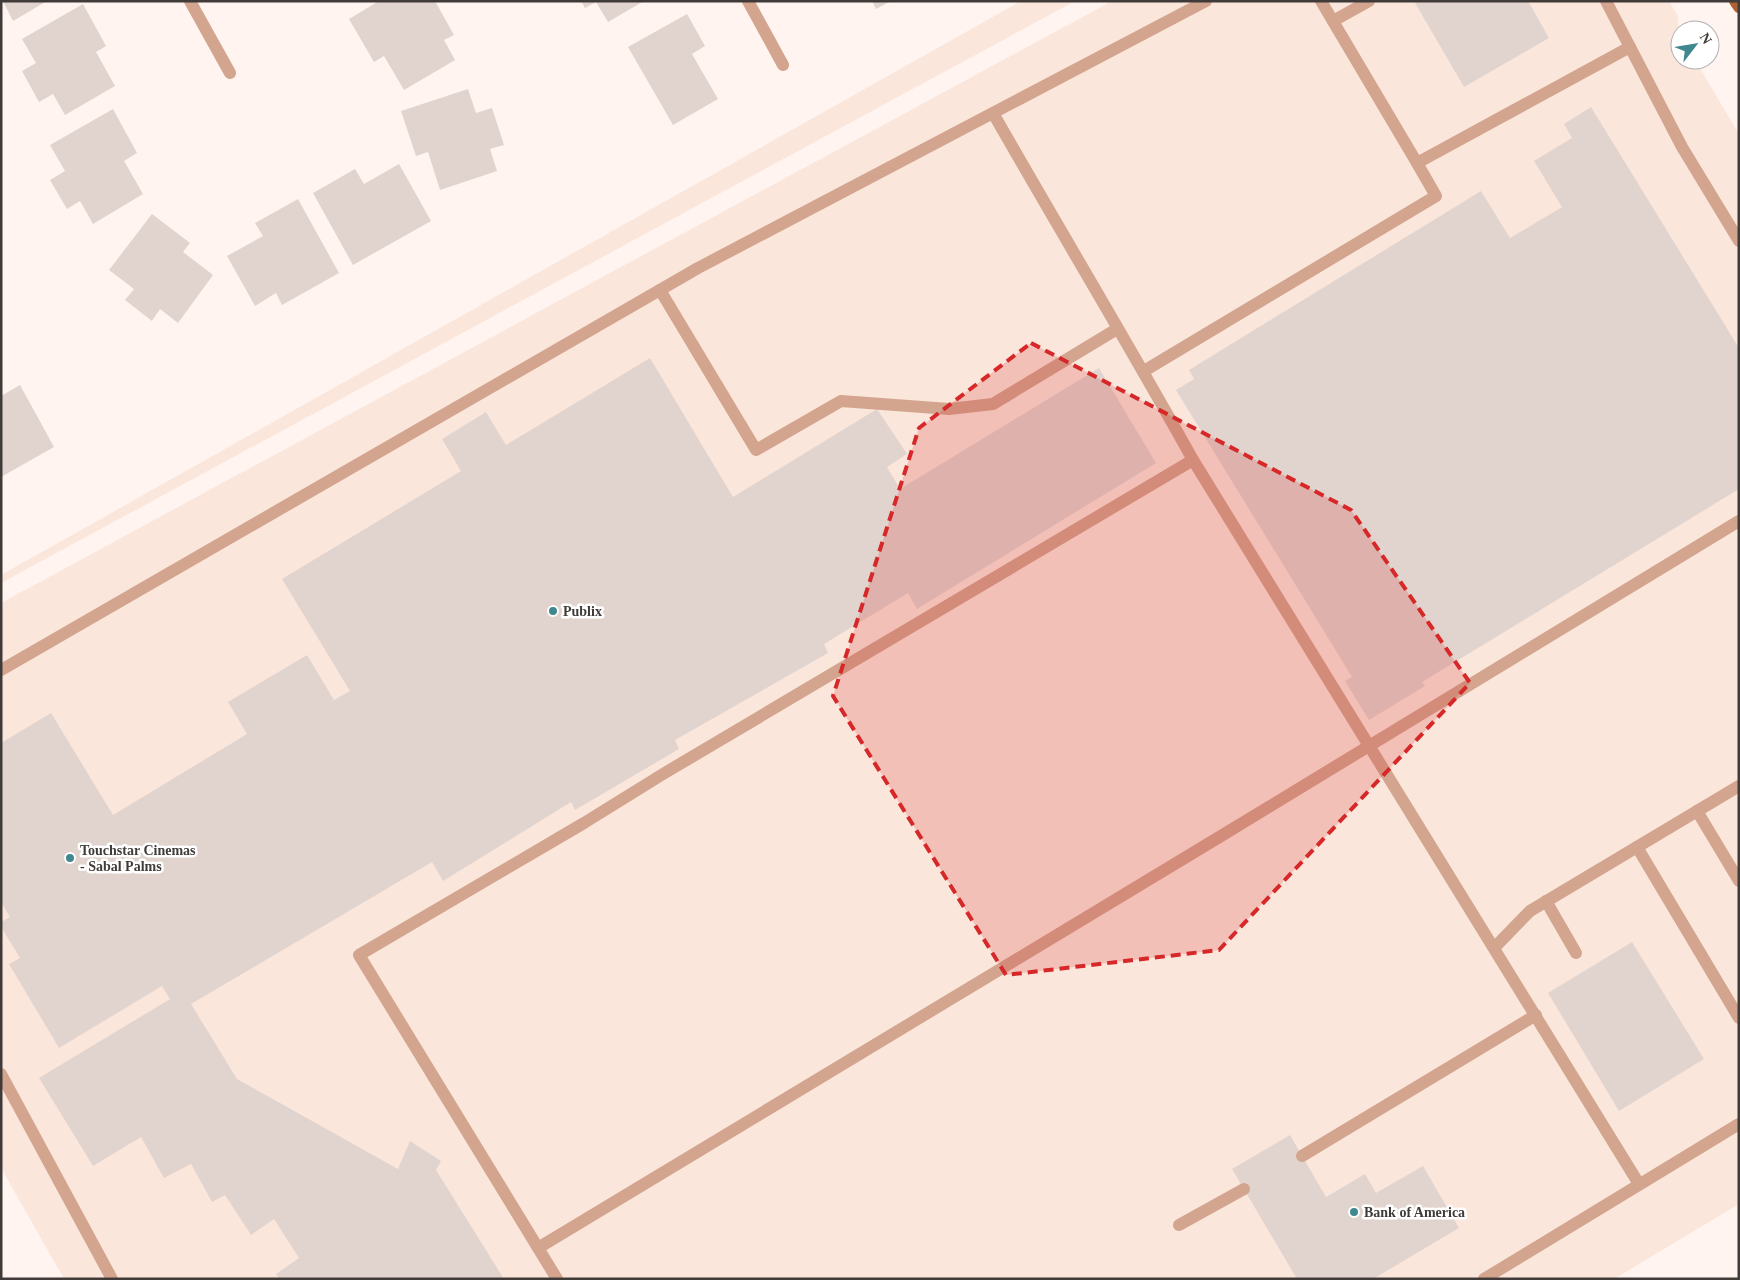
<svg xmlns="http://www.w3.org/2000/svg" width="1740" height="1280" viewBox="0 0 1740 1280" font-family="Georgia,serif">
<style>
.built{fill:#fbe6dc}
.building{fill:#e1d4ce}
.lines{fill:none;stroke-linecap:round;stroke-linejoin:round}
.lane{stroke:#d3a58f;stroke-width:12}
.street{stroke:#d3a58f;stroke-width:12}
.primary{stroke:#ae5f34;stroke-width:12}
.marked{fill:#d62828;fill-opacity:0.2;stroke:#d62828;stroke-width:4;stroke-dasharray:10 6;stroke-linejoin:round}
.poi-dot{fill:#40888f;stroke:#fff;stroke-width:2}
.labels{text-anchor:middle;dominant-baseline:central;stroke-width:5;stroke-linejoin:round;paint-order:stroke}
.poi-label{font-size:14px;font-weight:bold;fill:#403b38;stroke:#fff;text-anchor:start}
</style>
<rect width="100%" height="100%" fill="#fff4ef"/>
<g class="built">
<polygon points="1021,1 1075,1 1,583 1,575"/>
<polygon points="1112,1 1669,1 1678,16 1680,60 1695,60 1739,134 1739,1204 1614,1279 64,1279 1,1168 1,603"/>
</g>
<g class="building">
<polygon points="3,1 47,1 13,21"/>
<polygon points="379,1 435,1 454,35 444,40 455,60 404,90 384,56 374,62 349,19"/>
<polygon points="581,1 644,1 608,22 596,2 585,8"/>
<polygon points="872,1 891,1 876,9"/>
<polygon points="1419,1 1528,1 1549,38 1464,87 1415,3"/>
<polygon points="83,4 106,46 96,52 115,86 65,115 53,94 39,102 22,71 36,63 22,39"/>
<polygon points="687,14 705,46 692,54 718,99 673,125 628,47"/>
<polygon points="468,89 476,113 492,108 504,145 490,149 497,171 440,190 428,152 416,156 401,111"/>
<polygon points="1591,107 1739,348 1739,489 1422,682 1425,686 1369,720 1345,681 1352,677 1176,390 1194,379 1189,370 1481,191 1510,238 1562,207 1534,161 1572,138 1564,124"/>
<polygon points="113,109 137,153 124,161 143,194 93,224 80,201 67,209 50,180 65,171 50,145"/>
<polygon points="399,164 431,221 353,265 313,193 355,169 364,184"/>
<polygon points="298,199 339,273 282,305 276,293 255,306 227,256 263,236 255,223"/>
<polygon points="152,214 190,243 183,252 213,275 178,323 160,309 152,321 125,300 134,289 109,270"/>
<polygon points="650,358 733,497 877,409 907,454 887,467 900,489 1099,368 1156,463 917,609 908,593 824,644 828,653 675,740 679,749 575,810 571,802 443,881 432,862 191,1004 237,1079 398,1169 410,1141 441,1161 436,1170 504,1279 279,1279 276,1274 299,1258 274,1219 251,1235 225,1195 212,1202 191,1164 164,1178 141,1137 93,1166 39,1078 170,999 162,986 59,1048 9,964 20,958 1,927 1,922 10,917 1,902 1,743 51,713 113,815 247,734 228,702 307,655 334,700 350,691 282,579 461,471 442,439 486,412 506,445"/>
<polygon points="20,385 54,447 1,477 1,396"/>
<polygon points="1632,942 1704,1059 1619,1111 1548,993"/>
<polygon points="1290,1135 1326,1197 1365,1174 1376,1193 1423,1166 1459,1228 1373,1279 1297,1279 1232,1169"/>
</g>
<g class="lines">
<g class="lane">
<polyline points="1321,1 1417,163 1630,47"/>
<polyline points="1606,1 1682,147 1739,241"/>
<polyline points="1333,21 1369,1"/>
<path d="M993,113C1059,229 1128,343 1193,460L1639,1184"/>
<polyline points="660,290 756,450 841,401 949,409 993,404 1117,329"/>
<polyline points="1144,371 1436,196 1417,163"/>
<polyline points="1,670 698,268 1206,1"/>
<polyline points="1697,811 1739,881"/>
<polyline points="1637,847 1739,1018"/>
<polyline points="1546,901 1576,953"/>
<polyline points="1494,948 1530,911 1739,786"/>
<polyline points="1,1074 112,1279"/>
<polyline points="1302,1156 1536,1015"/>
<polyline points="1179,1225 1244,1189"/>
<polyline points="538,1248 1221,836 1739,521"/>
<polyline points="557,1279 359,955 584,823 663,774 1193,460"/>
<polyline points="1484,1279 1739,1124"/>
</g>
<g class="street">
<polyline points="190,1 230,73"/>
<polyline points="748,1 783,65"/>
</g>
<polyline class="primary" points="1735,1 1739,7"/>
</g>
<path class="marked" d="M1031,343L1351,510L1470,683L1219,950L1006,975L833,696L919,428Z"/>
<g class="poi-dot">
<circle cx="553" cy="611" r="5"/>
<circle cx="70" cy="858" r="5"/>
<circle cx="1354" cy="1212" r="5"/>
</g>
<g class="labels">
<g class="poi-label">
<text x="563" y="611">Publix</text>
<text x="80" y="850">Touchstar Cinemas<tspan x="80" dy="16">- Sabal Palms</tspan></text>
<text x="1364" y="1212">Bank of America</text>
</g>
</g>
<rect width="1740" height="1280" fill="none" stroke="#403b38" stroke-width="5"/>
<g transform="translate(1695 45) rotate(59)"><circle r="24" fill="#ffffff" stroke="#b3b1af"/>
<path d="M0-4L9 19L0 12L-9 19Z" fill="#40888f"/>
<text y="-8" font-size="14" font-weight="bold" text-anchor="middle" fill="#403b38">N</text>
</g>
</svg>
